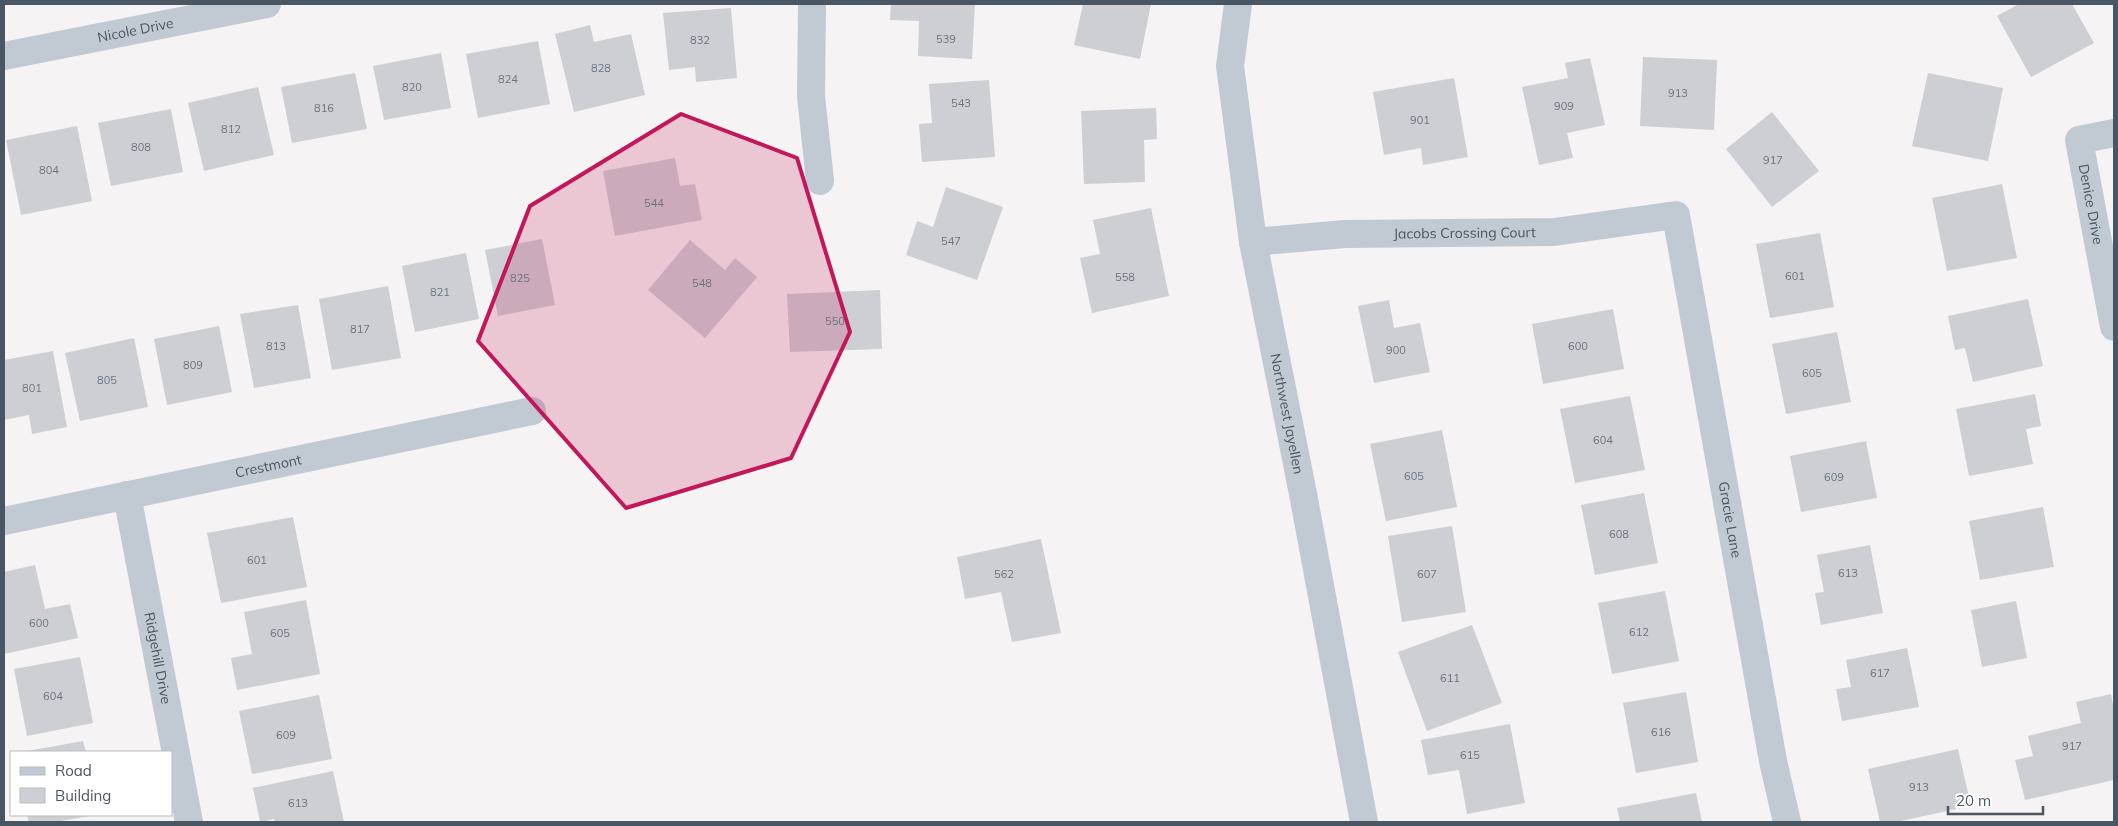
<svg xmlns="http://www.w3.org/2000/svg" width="2118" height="826" viewBox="0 0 2118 826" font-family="Mulish,sans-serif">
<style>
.building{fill:#cdcfd5}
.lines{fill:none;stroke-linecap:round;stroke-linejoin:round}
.minor{stroke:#c1cad2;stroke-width:28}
.marked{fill:#c2185b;fill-opacity:0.2;stroke:#c2185b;stroke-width:4;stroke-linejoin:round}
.labels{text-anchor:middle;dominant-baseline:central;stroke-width:4;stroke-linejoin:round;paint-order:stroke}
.number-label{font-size:11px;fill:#6b747e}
.street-label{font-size:14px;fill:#4a5661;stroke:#fff}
</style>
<rect width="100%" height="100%" fill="#f5f3f3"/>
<g class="building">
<polygon points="891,4 975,4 972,59 918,56 919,21 890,20"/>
<polygon points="1083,4 1151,4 1140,59 1074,45"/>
<polygon points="2019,4 2072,4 2094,43 2031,77 1997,16"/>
<polygon points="731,8 737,78 696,82 695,67 669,70 663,13"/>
<polygon points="590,25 594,42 631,34 645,95 574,112 555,34"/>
<polygon points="538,41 550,104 478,118 466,54"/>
<polygon points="441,53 451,108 384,120 373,66"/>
<polygon points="1643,57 1717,60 1714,130 1640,126"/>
<polygon points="1590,58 1605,125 1567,133 1573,158 1539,165 1522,87 1568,78 1565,63"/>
<polygon points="355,73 367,129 292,143 281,87"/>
<polygon points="1928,73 2003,88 1988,161 1912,146"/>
<polygon points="1454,78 1468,157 1423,165 1421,148 1384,155 1373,92"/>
<polygon points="989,80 995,157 922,162 919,124 932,123 929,84"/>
<polygon points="258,87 274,155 204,171 188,103"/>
<polygon points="1156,108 1157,139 1144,140 1145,182 1084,184 1081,111"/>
<polygon points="171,109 183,172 111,186 98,123"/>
<polygon points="1772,112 1819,171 1772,207 1726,149"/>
<polygon points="77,126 92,201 21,215 6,140"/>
<polygon points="675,158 680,186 695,184 702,220 615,236 603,171"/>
<polygon points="2002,184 2017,258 1947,271 1932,198"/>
<polygon points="946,187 1003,207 977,280 906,255 917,221 933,227"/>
<polygon points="1151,208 1169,296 1092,313 1080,258 1100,254 1093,220"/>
<polygon points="1820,233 1834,307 1770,318 1756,244"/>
<polygon points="542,239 555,305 498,316 485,250"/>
<polygon points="690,240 725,270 735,258 757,277 705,338 648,290"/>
<polygon points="466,253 479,319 415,332 402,266"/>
<polygon points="388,286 401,358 332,370 319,299"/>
<polygon points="880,290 882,349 790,352 787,294"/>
<polygon points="2028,299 2043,366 1973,382 1965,348 1955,350 1948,316"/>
<polygon points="1389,300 1394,328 1420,323 1430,372 1374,383 1358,306"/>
<polygon points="298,305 311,378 254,388 240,314"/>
<polygon points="1613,309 1624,369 1543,384 1532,324"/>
<polygon points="219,326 232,392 167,405 154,339"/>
<polygon points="1837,332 1851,402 1786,414 1772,344"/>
<polygon points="134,338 148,407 80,421 65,353"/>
<polygon points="53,351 67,427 32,434 29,415 4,420 4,360"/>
<polygon points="2035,394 2041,426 2026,429 2033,464 1969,476 1956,409"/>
<polygon points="1630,396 1645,470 1575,483 1560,409"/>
<polygon points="1442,430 1457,507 1386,521 1370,444"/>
<polygon points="1866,441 1877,498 1801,512 1790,456"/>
<polygon points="1644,493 1658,563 1595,575 1581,505"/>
<polygon points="2043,507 2054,567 1980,580 1969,521"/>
<polygon points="293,517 307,587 221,603 207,533"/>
<polygon points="1452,526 1466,612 1402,622 1388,536"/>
<polygon points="1041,539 1061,633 1012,642 1001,592 965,599 957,557"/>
<polygon points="1870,545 1883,613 1821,625 1815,593 1824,592 1817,555"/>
<polygon points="35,565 45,609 70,604 78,638 4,654 4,572"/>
<polygon points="1665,591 1679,661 1612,674 1598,603"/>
<polygon points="306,600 320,674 237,690 231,658 252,654 244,612"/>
<polygon points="2016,601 2027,658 1982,667 1971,610"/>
<polygon points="1472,625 1502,703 1427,731 1398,652"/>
<polygon points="1907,648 1919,707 1842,721 1836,689 1851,687 1846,660"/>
<polygon points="80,657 93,723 27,736 14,669"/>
<polygon points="1686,692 1698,762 1636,773 1623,703"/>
<polygon points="2111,694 2114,710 2114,780 2025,800 2015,760 2033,756 2028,736 2081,723 2076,702"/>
<polygon points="319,695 332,759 252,774 239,711"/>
<polygon points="1510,724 1525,803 1467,814 1459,770 1428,775 1421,740"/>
<polygon points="83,741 86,752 28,752 28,751"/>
<polygon points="1958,749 1971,806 1896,822 1880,822 1868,769"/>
<polygon points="333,771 344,822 275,822 274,819 260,822 253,788"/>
<polygon points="1696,793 1702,822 1620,822 1617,808"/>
<polygon points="27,815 90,815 90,816 55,822 29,822"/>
</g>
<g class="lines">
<g class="minor">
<polyline points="812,4 811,96 820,181"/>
<path id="s1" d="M1238,4L1230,66L1253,242L1303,494L1364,822"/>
<path id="s2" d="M4,56L267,4"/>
<path id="s3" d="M2114,133L2079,140L2114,327"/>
<path id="s4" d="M1253,242L1345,234L1554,232L1676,215L1773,761L1787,822"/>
<path id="s5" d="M127,495L189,822"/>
<path id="s6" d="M4,521L532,411"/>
</g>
</g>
<path class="marked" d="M681,114L797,158L850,332L791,458L626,508L478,341L530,206Z"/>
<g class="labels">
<g class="number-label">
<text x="946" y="39">539</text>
<text x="700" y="40">832</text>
<text x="601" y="68">828</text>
<text x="508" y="79">824</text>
<text x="412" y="87">820</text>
<text x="1678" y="93">913</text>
<text x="961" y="103">543</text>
<text x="1564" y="106">909</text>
<text x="324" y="108">816</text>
<text x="1420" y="120">901</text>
<text x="231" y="129">812</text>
<text x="141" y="147">808</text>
<text x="1773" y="160">917</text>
<text x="49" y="170">804</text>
<text x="654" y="203">544</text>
<text x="951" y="241">547</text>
<text x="1795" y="276">601</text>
<text x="1125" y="277">558</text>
<text x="520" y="278">825</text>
<text x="702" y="283">548</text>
<text x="440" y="292">821</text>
<text x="835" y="321">550</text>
<text x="360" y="329">817</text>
<text x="276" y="346">813</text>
<text x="1578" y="346">600</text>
<text x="1396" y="350">900</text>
<text x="193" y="365">809</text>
<text x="1812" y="373">605</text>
<text x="107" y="380">805</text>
<text x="32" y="388">801</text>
<text x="1603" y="440">604</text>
<text x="1414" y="476">605</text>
<text x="1834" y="477">609</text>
<text x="1619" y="534">608</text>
<text x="257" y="560">601</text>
<text x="1848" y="573">613</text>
<text x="1004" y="574">562</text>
<text x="1427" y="574">607</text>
<text x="39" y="623">600</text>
<text x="1639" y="632">612</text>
<text x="280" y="633">605</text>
<text x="1880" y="673">617</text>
<text x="1450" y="678">611</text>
<text x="53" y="696">604</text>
<text x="1661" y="732">616</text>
<text x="286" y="735">609</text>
<text x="2072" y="746">917</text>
<text x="1470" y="755">615</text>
<text x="1919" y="787">913</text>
<text x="298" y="803">613</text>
</g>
<g class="street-label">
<text stroke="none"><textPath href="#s2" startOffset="134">Nicole Drive</textPath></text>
<text stroke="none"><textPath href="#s3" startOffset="101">Denice Drive</textPath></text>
<text stroke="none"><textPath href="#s4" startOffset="212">Jacobs Crossing Court</textPath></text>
<text stroke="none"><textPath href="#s1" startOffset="415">Northwest Jayellen</textPath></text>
<text stroke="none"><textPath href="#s6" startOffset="270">Crestmont</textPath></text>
<text stroke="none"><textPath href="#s4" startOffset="734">Gracie Lane</textPath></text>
<text stroke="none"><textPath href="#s5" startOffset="166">Ridgehill Drive</textPath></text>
</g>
</g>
<rect width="2118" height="826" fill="none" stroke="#4a5661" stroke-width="10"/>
<rect x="10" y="751" width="162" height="65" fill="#ffffff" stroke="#b7bbc0"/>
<rect x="20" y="767" width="25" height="8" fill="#c1cad2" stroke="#b7bbc0"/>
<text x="55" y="776" font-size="15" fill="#4a5661">Road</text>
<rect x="20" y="788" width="25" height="15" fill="#cdcfd5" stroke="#b7bbc0"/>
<text x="55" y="801" font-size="15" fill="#4a5661">Building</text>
<path d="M1948 806v8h95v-8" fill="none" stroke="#4a5661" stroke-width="2.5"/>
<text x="1956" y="806" font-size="15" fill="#4a5661" stroke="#ffffff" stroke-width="4" paint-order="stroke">20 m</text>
</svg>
